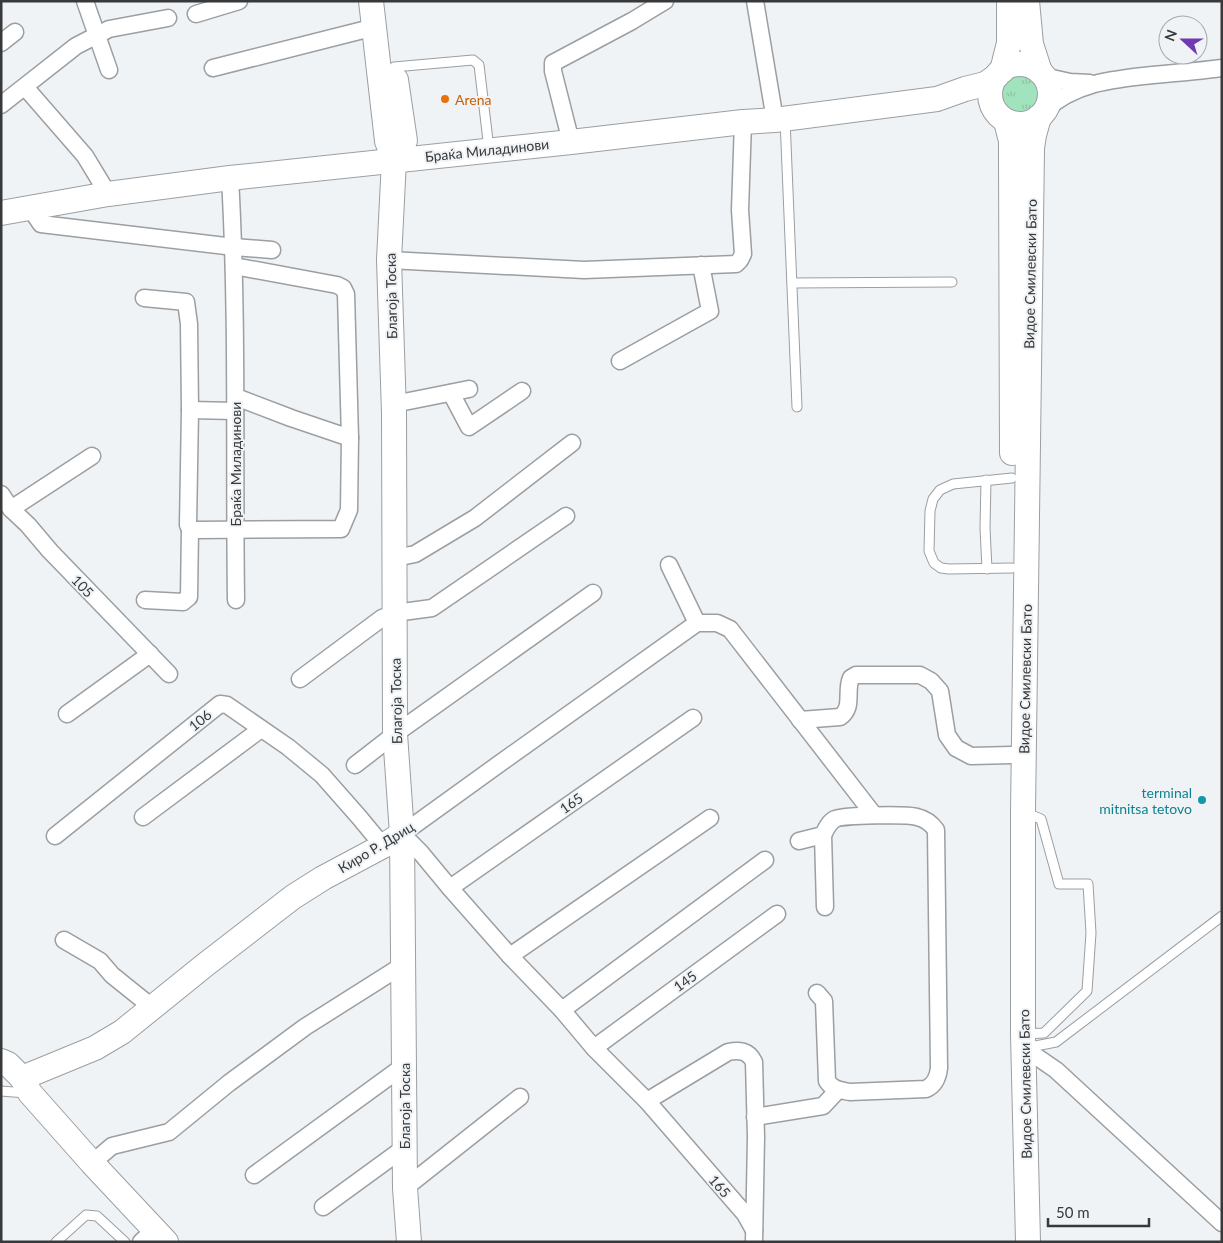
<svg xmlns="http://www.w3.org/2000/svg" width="1223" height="1243" viewBox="0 0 1223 1243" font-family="Lato,sans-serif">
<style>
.grass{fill:url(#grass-tufts)}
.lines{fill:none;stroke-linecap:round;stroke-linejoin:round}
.lane-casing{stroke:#9b9fa2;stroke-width:11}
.street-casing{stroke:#9b9fa2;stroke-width:19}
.secondary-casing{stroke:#9b9fa2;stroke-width:26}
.lane{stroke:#fff;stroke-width:9}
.street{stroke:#fff;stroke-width:16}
.secondary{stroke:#fff;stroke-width:24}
.food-dot{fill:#e8710a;stroke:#eff3f6;stroke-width:2}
.culture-dot{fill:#0f9aa8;stroke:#eff3f6;stroke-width:2}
.labels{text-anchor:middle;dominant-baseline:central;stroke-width:4;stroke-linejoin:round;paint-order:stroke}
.food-label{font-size:14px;fill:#c56008;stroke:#eff3f6;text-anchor:start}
.street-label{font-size:14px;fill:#37393a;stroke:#eff3f6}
.culture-label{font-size:14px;fill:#0d838f;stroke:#eff3f6;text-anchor:end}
</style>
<defs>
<pattern id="grass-tufts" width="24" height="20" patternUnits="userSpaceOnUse" patternTransform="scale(1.25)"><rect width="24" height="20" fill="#a1e3bd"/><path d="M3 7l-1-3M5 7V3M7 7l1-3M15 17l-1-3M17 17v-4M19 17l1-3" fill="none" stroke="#8bc4a3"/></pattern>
</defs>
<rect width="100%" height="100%" fill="#eff3f6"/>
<path class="grass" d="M1019,71C1036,73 1048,89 1037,105C1023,127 991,107 998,89C1000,86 1004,82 1006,80C1010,75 1012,72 1019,71Z"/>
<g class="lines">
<defs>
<g id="lane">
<polyline points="394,67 473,60 479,65 489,149"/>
<polyline points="785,119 797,407"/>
<polyline points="792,283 952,282"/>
<polyline points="1012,478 953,484 940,490 933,499 930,511 929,551 934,563 941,568 949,569 1012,568"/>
<polyline points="986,480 985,528 987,569"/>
<polyline points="1024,1034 1044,1033 1087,991 1091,933 1088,884 1059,884 1041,819 1024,812"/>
<polyline points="1025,1048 1056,1042 1222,916"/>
<polyline points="1,1091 26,1093"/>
<polyline points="56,1242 86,1215 97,1216 125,1242"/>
</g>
<g id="street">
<polyline points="85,1 109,70"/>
<polyline points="755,1 775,120"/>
<polyline points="196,14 239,1"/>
<polyline points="1,43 15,32"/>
<polyline points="213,68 375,27"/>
<polyline points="1043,76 1070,82 1090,83"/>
<polyline points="25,87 85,156 108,194"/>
<polyline points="1,105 76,46 109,29 168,18"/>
<path d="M1043,112C1073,83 1113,79 1153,75C1176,73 1199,71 1222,68"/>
<polyline points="571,142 553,71 553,63 632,21 665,1"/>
<path d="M230,178C238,319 234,459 236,600"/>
<polyline points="30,208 41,224 234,247 272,250"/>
<polyline points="389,260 584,270 736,264 740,260 743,254 740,210 743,122"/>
<polyline points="234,266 337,285 343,288 346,294 350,438 291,418 236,397"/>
<polyline points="144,298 186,302 189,324 190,410 188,525 190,529 195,530 341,529 349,510 350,438"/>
<polyline points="620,361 710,311 701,265"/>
<polyline points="451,393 469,427 522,391"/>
<polyline points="394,404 469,389"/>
<polyline points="190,410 235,411"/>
<polyline points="1,494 11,509 28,525 50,551 169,674"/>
<polyline points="11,509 92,456"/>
<polyline points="395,558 415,554 475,518 572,443"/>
<polyline points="669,565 697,623"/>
<polyline points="145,600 183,602 189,597 190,529"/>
<polyline points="300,679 382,618 395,613 432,608 566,516"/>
<polyline points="67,714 150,654"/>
<path d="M800,720L840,717C854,708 845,691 851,678L856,675H920L931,681L940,691L947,735L956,748L971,756L1012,755"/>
<polyline points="355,765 395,734 593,593"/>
<polyline points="143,817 261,729"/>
<polyline points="823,835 825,907"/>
<polyline points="55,836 220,704 227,705 288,747 322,775 359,817 383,846"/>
<path d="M799,841L823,835C826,829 829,822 835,819C842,815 908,814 917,817C926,819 931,823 936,830L939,1068C938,1077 935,1085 926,1089L850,1092C840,1090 833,1090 827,1081L824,1001L817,993"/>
<polyline points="450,888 693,718"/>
<polyline points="64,940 100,961 112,975 153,1008"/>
<polyline points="510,956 710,818"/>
<polyline points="562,1010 765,860"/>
<polyline points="594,1048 777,914"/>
<polyline points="1024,1048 1056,1070 1222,1223"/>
<path d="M647,1101L728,1052C739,1050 748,1050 754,1062L756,1137L754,1242"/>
<polyline points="755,1117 823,1106 838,1090"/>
<polyline points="92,1163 112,1146 169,1132 229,1083 305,1027 403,965"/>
<polyline points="254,1175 405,1065"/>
<polyline points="405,1188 520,1097"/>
<polyline points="323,1207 404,1148"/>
<polyline points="754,1230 745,1214 647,1101 594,1048 562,1010 510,956 450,888 421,853 402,834 499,764 697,623 717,623 730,629 874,815"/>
<polyline points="141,1242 155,1229"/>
</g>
<g id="secondary">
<polyline points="371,1 387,141 394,160 389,260 394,413 395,734 402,834 405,1188 409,1242"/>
<polyline points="1027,1 1031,44 1040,72"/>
<circle cx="1020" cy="94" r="30"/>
<polyline points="1002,71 1009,43 1009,1"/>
<polyline points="1006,121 1011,141 1011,159 1012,453"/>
<polyline points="394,160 405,141 396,80"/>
<polyline points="1,213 108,194 230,178 571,142 743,122 775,120 937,99 965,89 985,84 997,76"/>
<polyline points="1,1061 8,1064 22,1078 30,1093 92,1163 166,1242"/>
<polyline points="22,1078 95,1048 122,1032 205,965 293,897 323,878 383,846 402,834"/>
<polyline points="1028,1242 1023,1034 1023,812 1032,148 1034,135 1039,117"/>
</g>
</defs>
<use href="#lane" class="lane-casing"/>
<use href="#street" class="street-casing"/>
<use href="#secondary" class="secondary-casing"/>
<use href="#lane" class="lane"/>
<use href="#street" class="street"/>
<use href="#secondary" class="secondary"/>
</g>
<circle class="food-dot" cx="445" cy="99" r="5"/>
<circle class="culture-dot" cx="1202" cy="800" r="5"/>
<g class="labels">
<g class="food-label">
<text x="455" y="99">Arena</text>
</g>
<g class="street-label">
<text transform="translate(487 150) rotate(-6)">Браќа Миладинови</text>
<text transform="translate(1030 274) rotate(-89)">Видое Смилевски Бато</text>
<text transform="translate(391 296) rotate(-91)">Благоја Тоска</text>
<text transform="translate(235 464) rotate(-90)">Браќа Миладинови</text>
<text transform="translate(83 586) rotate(46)">105</text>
<text transform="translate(1025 679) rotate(-89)">Видое Смилевски Бато</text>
<text transform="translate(396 701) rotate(-91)">Благоја Тоска</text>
<text transform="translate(200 720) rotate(-39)">106</text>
<text transform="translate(571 803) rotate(-35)">165</text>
<text transform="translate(376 847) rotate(-31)">Киро Р. Дриц</text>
<text transform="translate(685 981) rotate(-36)">145</text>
<text transform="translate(1025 1084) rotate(-91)">Видое Смилевски Бато</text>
<text transform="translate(404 1106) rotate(-90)">Благоја Тоска</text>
<text transform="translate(720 1186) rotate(49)">165</text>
</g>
<g class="culture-label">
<text x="1192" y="792">terminal<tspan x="1192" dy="16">mitnitsa tetovo</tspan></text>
</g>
</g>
<rect width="1223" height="1243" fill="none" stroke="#37393a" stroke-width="5"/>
<g transform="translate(1183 40) rotate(291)"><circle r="24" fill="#eff3f6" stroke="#a5a9ab"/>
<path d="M0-4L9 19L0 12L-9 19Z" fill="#703bb1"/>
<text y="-8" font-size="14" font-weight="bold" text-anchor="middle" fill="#37393a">N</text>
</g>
<path d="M1048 1218v8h101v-8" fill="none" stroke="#37393a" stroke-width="2.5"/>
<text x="1056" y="1218" font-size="15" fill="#37393a" stroke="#eff3f6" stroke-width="4" paint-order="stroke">50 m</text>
</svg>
